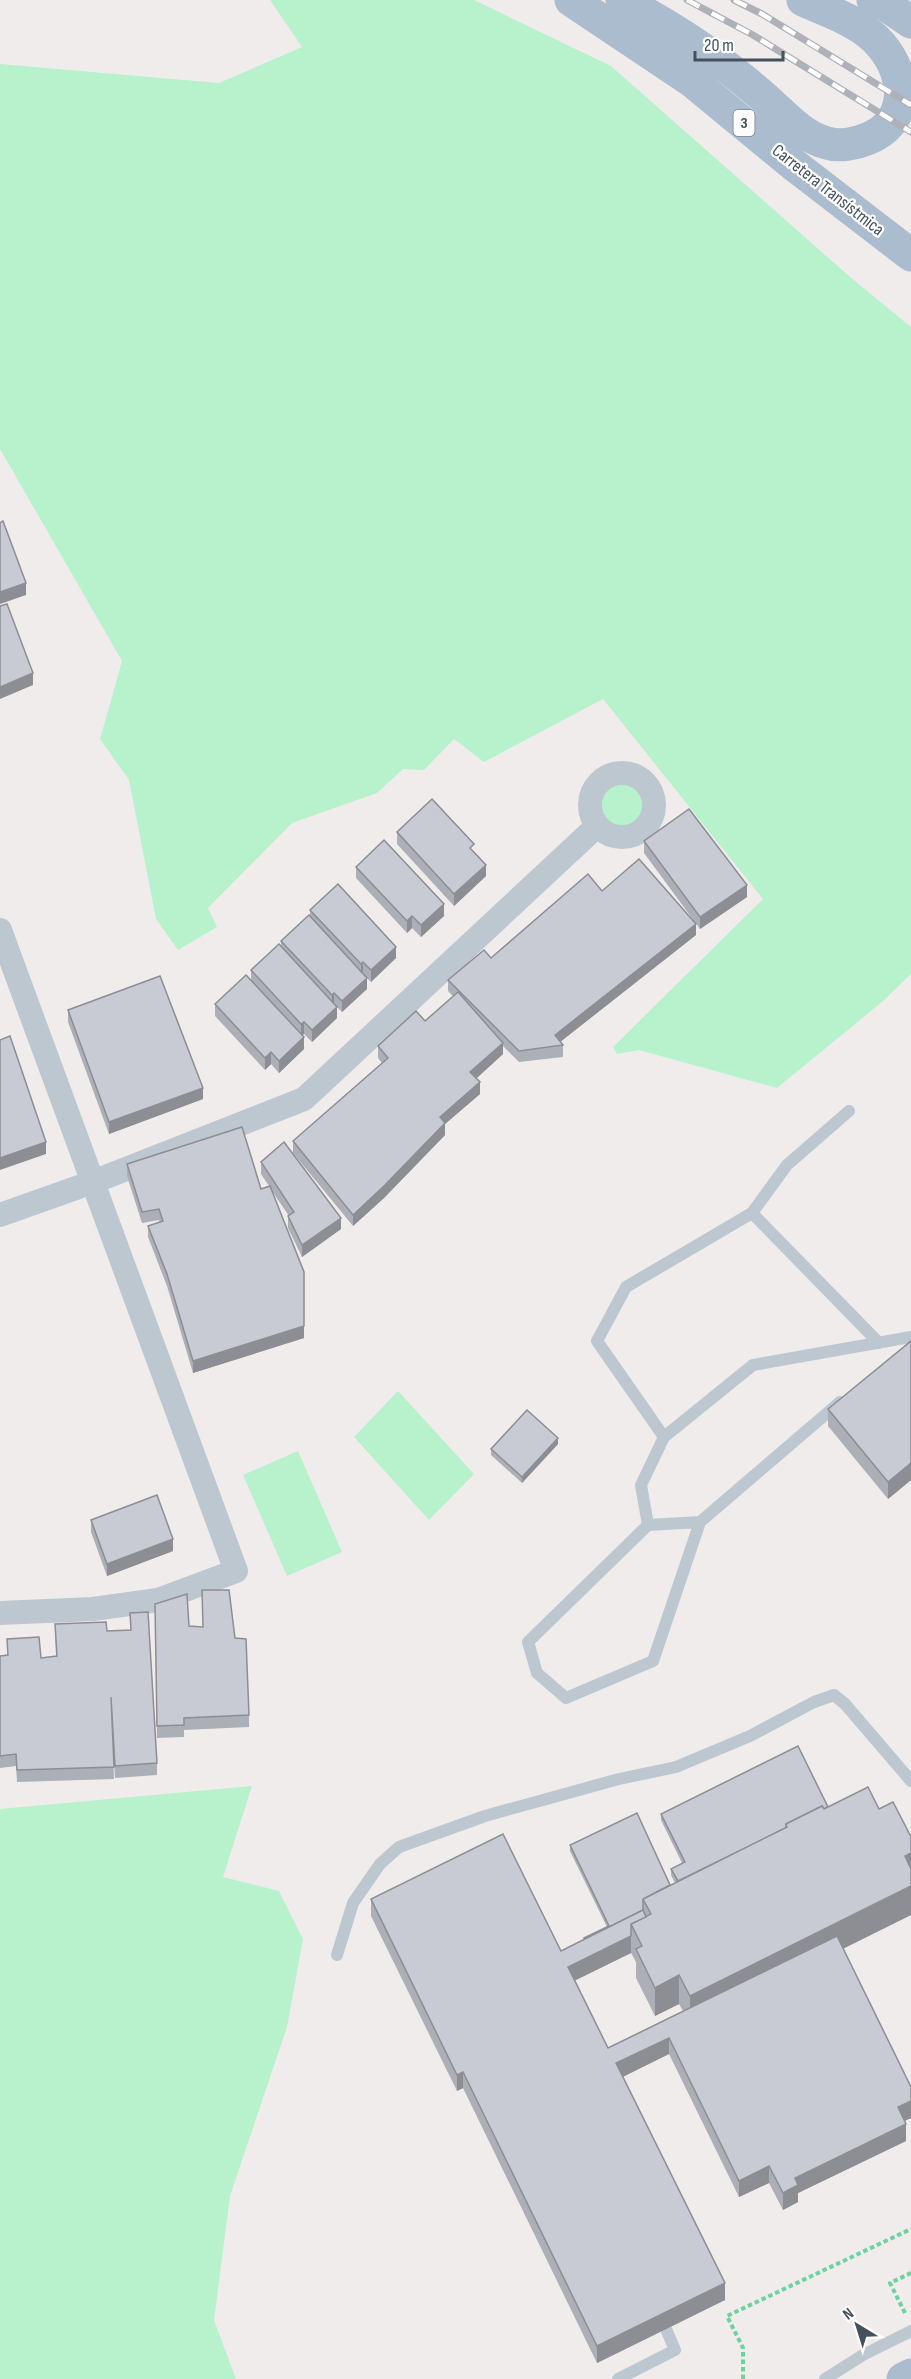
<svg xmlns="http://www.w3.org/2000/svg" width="911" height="2379" viewBox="0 0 911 2379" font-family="'Sofia Sans Condensed',sans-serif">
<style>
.green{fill:#b7f2cd}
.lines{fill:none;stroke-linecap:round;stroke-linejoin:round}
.path{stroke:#6cd2a0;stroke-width:4;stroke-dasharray:4.5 3;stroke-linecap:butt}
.lane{stroke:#bcc7d0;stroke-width:12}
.street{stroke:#bcc7d0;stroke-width:24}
.primary{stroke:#aabcce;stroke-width:33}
.rail-casing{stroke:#aeb2b8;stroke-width:7}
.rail{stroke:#fff;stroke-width:4.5;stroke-dasharray:14;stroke-linecap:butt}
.wall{fill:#acafb5;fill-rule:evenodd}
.shaded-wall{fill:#8c8e94}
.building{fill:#c8cbd3;stroke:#8c8e94;stroke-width:1.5}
.labels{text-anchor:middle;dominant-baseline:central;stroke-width:4.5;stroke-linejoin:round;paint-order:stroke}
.shield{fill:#fff;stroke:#7c848c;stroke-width:1.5}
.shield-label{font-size:16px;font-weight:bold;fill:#44505b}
.street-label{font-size:18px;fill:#44505b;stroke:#fff}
</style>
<rect width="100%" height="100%" fill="#f0ecec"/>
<g class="green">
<polygon points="270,0 474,0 611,66 849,276 911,327 911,974 882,1002 777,1088 639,1050 617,1054 613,1047 763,899 603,699 484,762 454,739 424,770 403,769 377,793 292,823 208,908 217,927 178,950 156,919 129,780 100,739 122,661 0,449 0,64 219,83 302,47"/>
<circle cx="622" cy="804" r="23"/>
<polygon points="398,1391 474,1474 429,1520 354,1437"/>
<polygon points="298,1451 342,1552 287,1576 243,1475"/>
<polygon points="252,1786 223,1877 279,1891 303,1939 287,2027 230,2196 214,2320 236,2379 0,2379 0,1809"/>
</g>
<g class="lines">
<g class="path">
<polyline points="905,2313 890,2283 911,2273"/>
<polyline points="743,2379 743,2348 727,2316 911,2229"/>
</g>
<g class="lane">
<polyline points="752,1213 787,1165 849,1111"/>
<polyline points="664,1437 597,1341 626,1287 752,1213 879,1343"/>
<polyline points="700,1522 648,1525 528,1642 537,1673 566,1698 653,1661 700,1522 840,1402"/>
<polyline points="648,1525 641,1485 664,1437 753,1365 911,1337"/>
<polyline points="337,1955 353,1903 380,1864 399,1847 485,1816 619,1779 676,1767 750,1736 814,1702 834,1695 845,1704 911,1781"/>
<polyline points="618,2379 675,2350 666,2329"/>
<polyline points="825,2379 863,2355 911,2331"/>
</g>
<g class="street">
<circle cx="622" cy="805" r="32"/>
<polyline points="0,930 236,1571 158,1600 93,1609 0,1613"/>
<polyline points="0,1215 93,1182 304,1099 597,826"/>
</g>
<g class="primary">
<polyline points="571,0 692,81 794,165 911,255"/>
<path d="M622,0C654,18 686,36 715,58C733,72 752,86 768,101C786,117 803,137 827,143C839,147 855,144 867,139C910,122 908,77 881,45C862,22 829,12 803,0"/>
<polyline points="873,0 886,5 911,22"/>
<polyline points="903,2379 911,2375"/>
</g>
<defs>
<g id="rail">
<polyline points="687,0 753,35 911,132"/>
<polyline points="734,0 762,14 911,105"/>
</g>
</defs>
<use href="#rail" class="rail-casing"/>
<use href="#rail" class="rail"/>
</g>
<g class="wall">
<polygon points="397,832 474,852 486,876 454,906 397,844"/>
<polygon points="644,841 747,897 700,929 644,853"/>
<polygon points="356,867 444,916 421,937 412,928 407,933 356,878"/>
<polygon points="602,891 696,935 560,1042 563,1045 563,1057 519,1062 503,1046 503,1054 476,1079 480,1094 445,1124 445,1135 384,1198 353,1226 293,1153 293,1141 382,1063 378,1058 378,1046 425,1021 453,996 448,991 448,980 491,958"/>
<polygon points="310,910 396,958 371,982 363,974 367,989 342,1012 337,1007 337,1018 312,1042 304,1034 302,1035 304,1049 279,1073 271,1064 265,1070 215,1016 215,1004 251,980 251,970 281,946 281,941 310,916"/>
<polygon points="68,1010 203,1099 109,1134 68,1022"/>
<polygon points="261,1162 341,1229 302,1257 288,1228 288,1216 289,1216 270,1188 304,1338 193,1373 167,1286 148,1237 148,1226 160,1222 159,1220 142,1223 127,1176 127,1164 261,1189 269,1186 261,1174"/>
<polygon points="911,1341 911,1480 888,1499 828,1426 828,1409"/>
<polygon points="558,1444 522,1483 491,1455 491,1449"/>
<polygon points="91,1520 173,1551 107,1576 91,1532"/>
<polygon points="155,1604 189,1626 235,1638 249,1715 249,1727 184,1730 184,1737 157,1738"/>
<polygon points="130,1613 157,1763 157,1775 115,1778 112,1726 114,1779 17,1782 16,1766 0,1768 0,1656 7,1655 7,1639 41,1658 56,1656 55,1624 107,1631 130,1630"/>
<path d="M828,1807L879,1809L911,1837V1915L843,1948L911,2118L904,2121L906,2141L798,2193V2202L783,2210L769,2183L739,2197L669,2054L623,2077L725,2300L597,2363L463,2088L457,2091L371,1916V1899L561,1951L607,1927L570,1851V1845L670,1885L675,1883L671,1875V1869L682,1863L661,1820V1814ZM631,1953L636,1962V1978L655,2016L679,2004L683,2011L608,2048L575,1980Z"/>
</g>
<g class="shaded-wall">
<polygon points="26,583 26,595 0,604 0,592"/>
<polygon points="33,673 33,685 0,699 0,687"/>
<polygon points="486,865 486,876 454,906 454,894"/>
<polygon points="747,885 747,897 700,929 700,917"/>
<polygon points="444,904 444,916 421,937 421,925"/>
<polygon points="412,916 412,928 407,933 407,921"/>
<polygon points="696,924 696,935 555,1046 555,1035"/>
<polygon points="396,947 396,958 371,982 371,970"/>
<polygon points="363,962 363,974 361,976 361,964"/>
<polygon points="367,978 367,989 342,1012 342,1001"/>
<polygon points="334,993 334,1004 332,1007 332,995"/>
<polygon points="337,1007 337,1018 312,1042 312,1030"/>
<polygon points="304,1022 304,1034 301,1036 301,1024"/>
<polygon points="304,1037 304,1049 279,1073 279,1061"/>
<polygon points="503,1043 503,1054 470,1084 470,1072"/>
<polygon points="271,1052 271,1064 265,1070 265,1058"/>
<polygon points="480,1082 480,1094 445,1124 445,1135 384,1198 353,1226 353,1215 440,1117"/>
<polygon points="203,1088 203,1099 109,1134 109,1122"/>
<polygon points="46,1142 46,1154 0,1170 0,1158"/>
<polygon points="341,1218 341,1229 302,1257 302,1245"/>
<polygon points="304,1326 304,1338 193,1373 193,1361"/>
<polygon points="558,1438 558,1444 522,1483 522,1477"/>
<polygon points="911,1463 911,1480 888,1499 888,1482"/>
<polygon points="173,1539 173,1551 107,1576 107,1564"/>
<polygon points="911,1853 911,1881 905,1856"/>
<polygon points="911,1886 911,1915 690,2025 690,1996"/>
<polygon points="631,1936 631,1953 568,1984 568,1967"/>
<polygon points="679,1975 679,2004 655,2016 655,1988"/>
<polygon points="669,2038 669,2054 616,2080 616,2063"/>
<polygon points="463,2072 463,2088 457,2091 457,2075"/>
<polygon points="911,2101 911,2118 898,2124 898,2107"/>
<polygon points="906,2124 906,2141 798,2193 798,2202 783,2210 783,2193 795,2178"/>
<polygon points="769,2166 769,2183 739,2197 739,2181"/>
<polygon points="725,2283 725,2300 597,2363 597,2346"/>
</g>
<g class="building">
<polygon points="3,521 26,583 0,592 0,523"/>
<polygon points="7,604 33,673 0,687 0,606"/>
<polygon points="432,799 474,844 470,848 486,865 454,894 397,832"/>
<polygon points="689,809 747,885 700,917 644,841"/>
<polygon points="384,840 444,904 421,925 412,916 407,921 356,867"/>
<polygon points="639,859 696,924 555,1035 563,1045 519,1051 448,980 484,950 491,958 588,874 602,891"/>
<polygon points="338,884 396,947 371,970 363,962 361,964 310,910"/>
<polygon points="309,915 367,978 342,1001 334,993 332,995 281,941"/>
<polygon points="279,944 337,1007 312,1030 304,1022 301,1024 251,970"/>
<polygon points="246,975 304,1037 279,1061 271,1052 265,1058 215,1004"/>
<polygon points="160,976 203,1088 109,1122 68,1010"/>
<polygon points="458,992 503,1043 470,1072 480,1082 440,1117 445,1123 384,1186 353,1215 293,1141 388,1058 378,1046 416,1011 425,1021"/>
<polygon points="10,1036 46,1142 0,1158 0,1040"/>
<polygon points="242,1127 261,1189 270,1186 304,1272 304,1326 193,1361 167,1274 148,1226 163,1221 159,1209 142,1212 127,1164"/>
<polygon points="284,1142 341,1218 302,1245 288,1216 294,1212 261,1162"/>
<polygon points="911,1341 911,1463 888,1482 828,1409"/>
<polygon points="527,1410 558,1438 522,1477 491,1449"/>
<polygon points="157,1495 173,1539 107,1564 91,1520"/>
<polygon points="202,1590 229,1590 235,1638 246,1639 249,1715 184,1718 184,1725 157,1726 155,1604 187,1594 189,1626 203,1627"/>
<polygon points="148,1612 157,1763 115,1766 111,1697 114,1767 17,1770 16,1754 0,1756 0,1656 8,1655 7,1639 39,1637 41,1658 57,1656 55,1624 106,1622 107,1631 131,1630 130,1613"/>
<polygon points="798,1746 828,1807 824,1809 822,1806 786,1824 786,1828 678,1881 671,1869 685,1862 661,1814"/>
<polygon points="868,1787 879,1809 893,1802 911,1837 911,1853 905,1856 911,1869 911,1886 690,1996 679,1975 655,1988 636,1949 642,1946 631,1924 651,1914 643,1899 787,1827 786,1824 822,1806 824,1809"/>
<polygon points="637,1813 670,1885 643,1899 643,1910 585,1939 584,1938 609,1926 570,1845"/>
<polygon points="503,1834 561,1951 643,1910 646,1917 631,1924 631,1936 568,1967 608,2048 837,1936 911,2087 911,2101 898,2107 906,2124 795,2178 798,2185 783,2193 769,2166 739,2181 669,2038 616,2063 725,2283 597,2346 463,2072 457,2075 371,1899"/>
</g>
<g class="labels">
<rect class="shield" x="733.5" y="110" width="21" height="26" rx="4.5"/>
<g class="shield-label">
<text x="744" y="123">3</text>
</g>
<g class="street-label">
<text transform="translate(828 190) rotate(38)">Carretera Transístmica</text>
</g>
</g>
<g transform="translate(857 2325) rotate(322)" stroke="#ffffff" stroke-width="4.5" paint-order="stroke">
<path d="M0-4.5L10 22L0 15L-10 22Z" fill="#44505b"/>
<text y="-9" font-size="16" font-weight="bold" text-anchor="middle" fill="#44505b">N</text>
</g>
<path d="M695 51v9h88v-9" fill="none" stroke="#44505b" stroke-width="3"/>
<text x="704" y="51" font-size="18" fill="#44505b" stroke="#ffffff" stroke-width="4.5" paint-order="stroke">20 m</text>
</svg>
